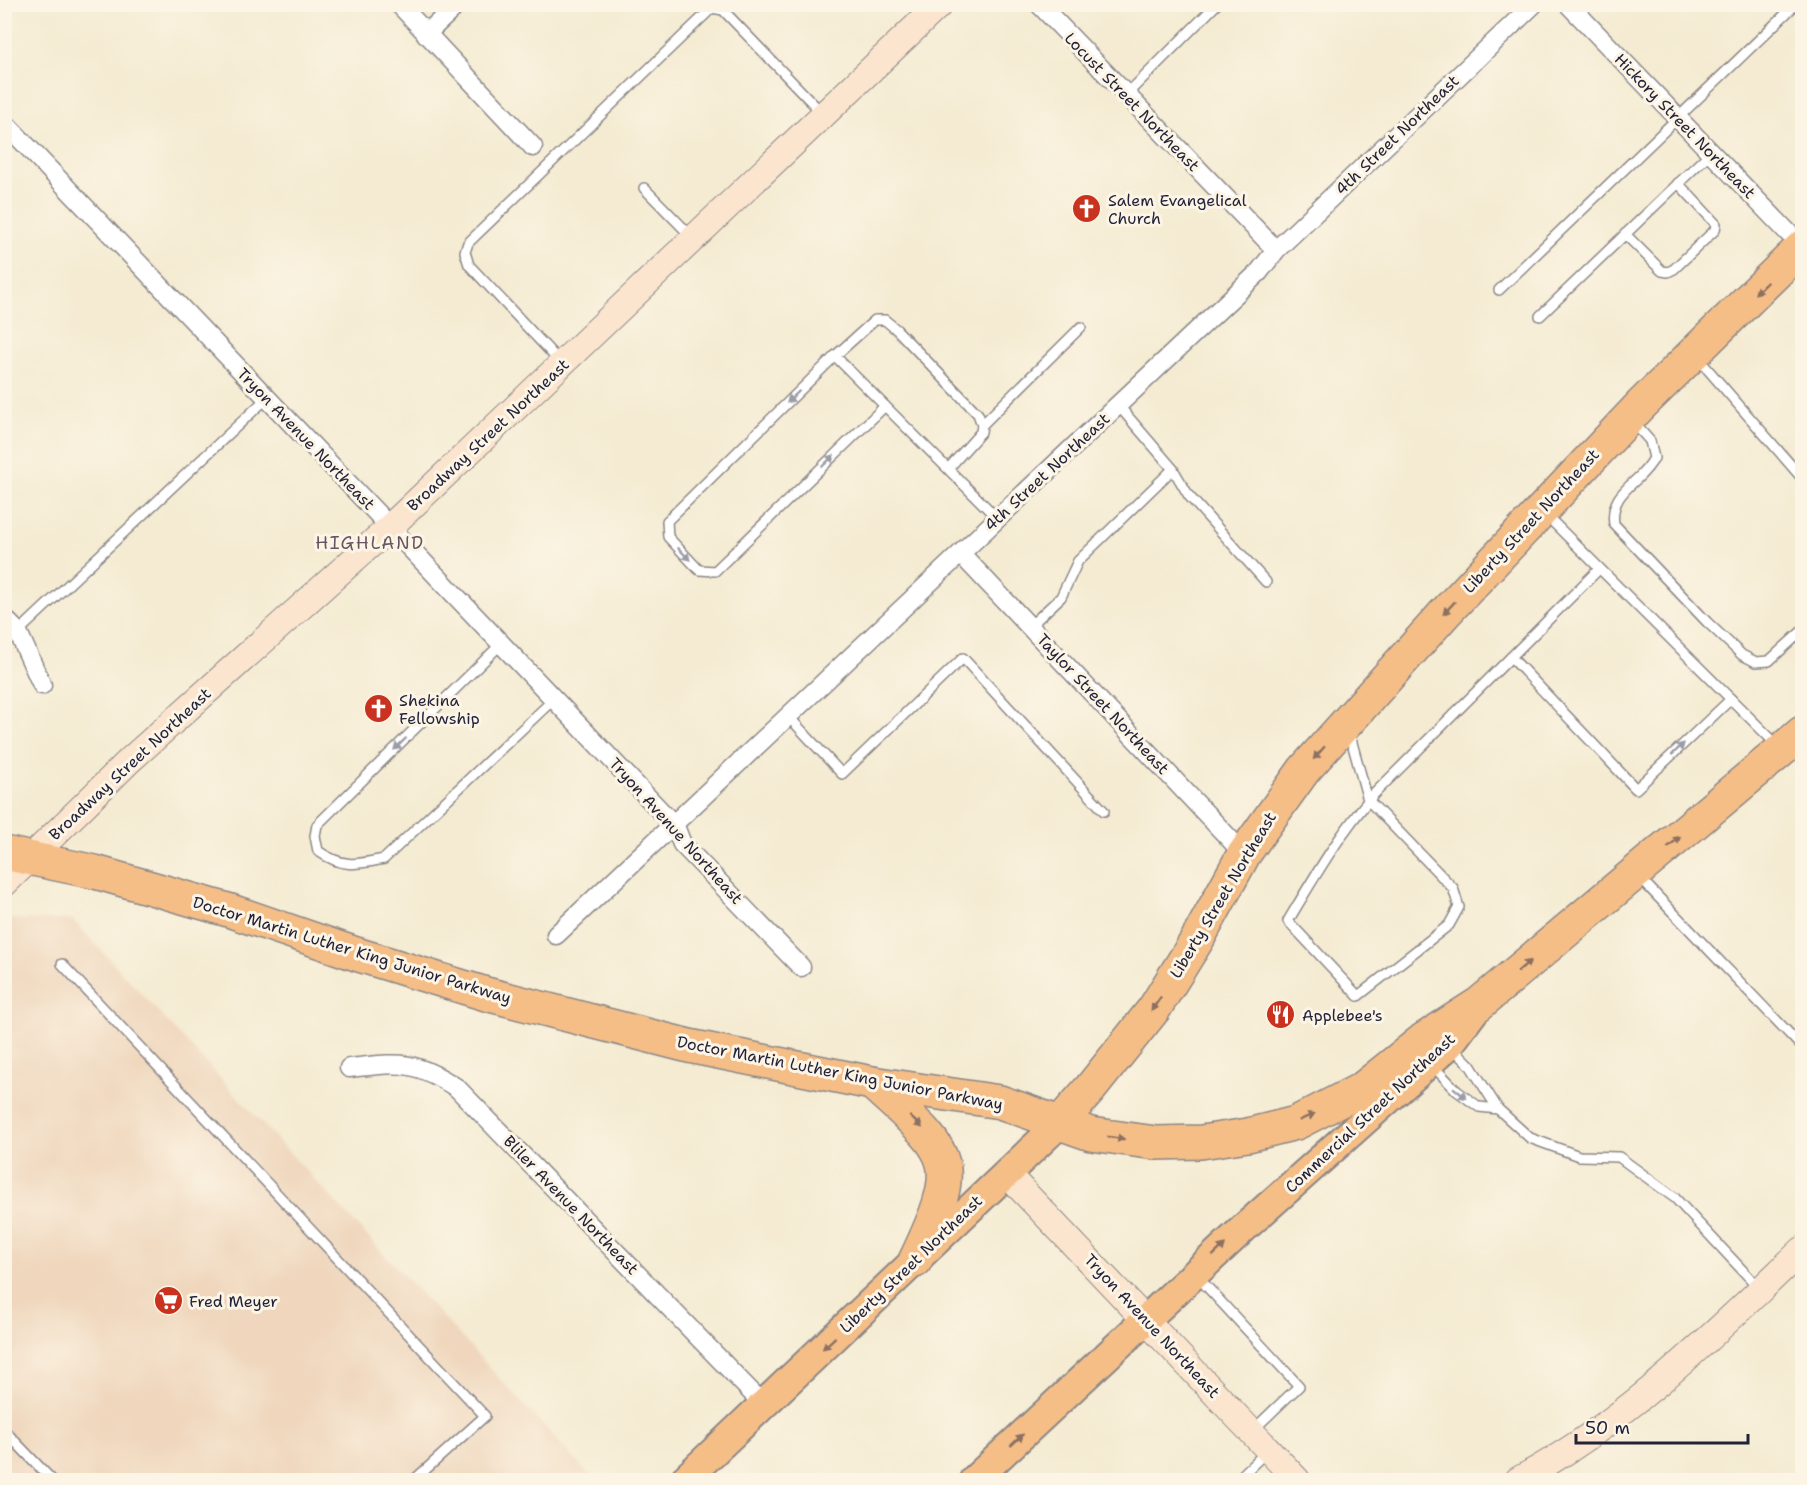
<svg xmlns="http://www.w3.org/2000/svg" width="1807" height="1485" viewBox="0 0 1807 1485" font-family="'Shantell Sans',sans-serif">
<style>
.built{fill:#efd6bc}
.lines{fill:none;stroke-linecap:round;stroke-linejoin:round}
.lane-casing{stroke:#8b8686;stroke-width:12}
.street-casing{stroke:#8b8686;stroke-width:21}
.secondary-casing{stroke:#8b8686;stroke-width:28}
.primary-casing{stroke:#8b8686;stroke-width:32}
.highway-casing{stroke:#8b8686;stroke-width:36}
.lane{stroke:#fff;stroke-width:9}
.street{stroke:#fff;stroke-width:18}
.secondary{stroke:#fbe5cf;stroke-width:26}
.primary{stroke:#f6be87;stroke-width:28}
.highway{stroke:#f6be87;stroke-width:33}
.oneway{fill:#8c7061}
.oneway2{fill:#9c9ca7}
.labels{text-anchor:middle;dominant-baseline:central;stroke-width:6;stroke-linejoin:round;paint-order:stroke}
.street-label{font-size:16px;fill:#22223b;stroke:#fcf5e5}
.poi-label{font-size:16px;fill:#22223b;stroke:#fcf5e5;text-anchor:start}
.neighbourhood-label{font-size:18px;letter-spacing:1.5px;fill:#665462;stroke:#fcf5e5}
</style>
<rect width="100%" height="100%" fill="#fcf5e5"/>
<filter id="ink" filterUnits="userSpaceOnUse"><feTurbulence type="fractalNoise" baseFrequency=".0167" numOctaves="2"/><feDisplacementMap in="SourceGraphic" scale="12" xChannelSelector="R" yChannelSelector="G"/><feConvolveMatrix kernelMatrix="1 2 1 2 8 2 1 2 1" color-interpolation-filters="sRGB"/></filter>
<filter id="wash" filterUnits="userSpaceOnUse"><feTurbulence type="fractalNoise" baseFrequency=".008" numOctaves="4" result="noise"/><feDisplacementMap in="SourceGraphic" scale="24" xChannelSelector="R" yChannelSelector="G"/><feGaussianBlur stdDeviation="1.35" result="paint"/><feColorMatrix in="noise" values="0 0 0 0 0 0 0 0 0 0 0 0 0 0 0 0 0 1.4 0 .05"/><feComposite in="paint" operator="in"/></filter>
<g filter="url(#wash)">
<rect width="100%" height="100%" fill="#f4ebd2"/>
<polygon class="built" points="5,919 73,920 594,1480 5,1480"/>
</g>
<g filter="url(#ink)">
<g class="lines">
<defs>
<g id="lane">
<polyline points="1126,95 1217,4"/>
<polyline points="644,188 692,237"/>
<polyline points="1625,234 1662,271 1668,272 1674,269 1715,230 1716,224 1678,183"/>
<polyline points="1499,290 1796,4"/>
<polyline points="1540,316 1711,152"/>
<polyline points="835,356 667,521 668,537 699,570 715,571 885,406"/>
<polyline points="1697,357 1802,478"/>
<polyline points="560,362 469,265 465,252 468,243 712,8 723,10 822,113"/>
<path d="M1633,422L1650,441L1654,458C1641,484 1609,490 1614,524L1707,622L1742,655L1756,662L1769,661L1802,631"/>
<polyline points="982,425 1081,327"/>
<polyline points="948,469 981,432 982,425 978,414 897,330 885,320 875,320 835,356 998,519"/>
<polyline points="1173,469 1189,496 1266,582"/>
<polyline points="1546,515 1778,746"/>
<polyline points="1029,627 1061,597 1078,561 1173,469 1118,405"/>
<polyline points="18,632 267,398"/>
<path d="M501,644L317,825L315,836L318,851C343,868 355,865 384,859L554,699"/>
<polyline points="1511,657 1636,789 1731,699"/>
<polyline points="789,717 842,774 963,658 1104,811"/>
<path d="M1349,732L1368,800L1453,888L1459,907L1449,925L1358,996L1288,921C1315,876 1339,834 1374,794L1599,569"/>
<polyline points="1640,878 1802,1047"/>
<polyline points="62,964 485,1416 414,1480"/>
<polyline points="1451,1046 1470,1065 1498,1109 1530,1138 1579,1156 1619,1157 1675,1198 1759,1288"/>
<polyline points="1433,1066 1457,1091 1479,1107 1498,1109"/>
<polyline points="1196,1275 1299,1386 1252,1431"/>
<polyline points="4,1430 52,1480"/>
<polyline points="1237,1480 1267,1451"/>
</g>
<g id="street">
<polyline points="399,4 533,147"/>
<polyline points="1039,4 1276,250"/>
<polyline points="1568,4 1802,247"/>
<polyline points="426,34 458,4"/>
<polyline points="4,122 675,826 682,844 801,967"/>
<polyline points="961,554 1244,854"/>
<polyline points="4,618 18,632 42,685"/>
<polyline points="556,935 1259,272 1276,250 1534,4"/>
<path d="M349,1068C400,1063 413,1059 457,1088L763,1404"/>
</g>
<g id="secondary">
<polyline points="4,884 129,761 390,527 940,4"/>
<polyline points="1006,1173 1297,1480"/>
<path d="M1518,1480C1629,1420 1712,1336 1802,1250"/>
</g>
<g id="primary">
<polyline points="684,1480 1060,1123"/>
<polyline points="974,1480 1245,1227 1449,1045 1475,1010"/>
</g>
<g id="highway">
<polyline points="4,853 95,872 228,910 356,954 486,994 689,1046 872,1083 1000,1102 1091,1134 1156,1143 1201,1142 1248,1135 1296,1123 1362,1089 1423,1040 1479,1004 1802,733"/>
<path d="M872,1083C953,1156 964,1158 915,1261"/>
<polyline points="1060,1123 1090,1089 1154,1009 1197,940 1244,854 1304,770 1445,613 1641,405 1802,247"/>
</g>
</defs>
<use href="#lane" class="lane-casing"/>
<use href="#street" class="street-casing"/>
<use href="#secondary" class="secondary-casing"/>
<use href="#primary" class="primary-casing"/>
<use href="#highway" class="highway-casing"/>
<use href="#lane" class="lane"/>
<use href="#street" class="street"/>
<use href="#secondary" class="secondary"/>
<use href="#primary" class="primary"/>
<use href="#highway" class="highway"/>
</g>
<defs><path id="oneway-solid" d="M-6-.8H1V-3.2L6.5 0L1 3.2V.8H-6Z" transform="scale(1.5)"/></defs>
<g class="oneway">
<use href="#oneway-solid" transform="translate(1761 288) rotate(136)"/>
<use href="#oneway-solid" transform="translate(1449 608) rotate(133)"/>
<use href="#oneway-solid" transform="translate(1319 753) rotate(131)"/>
<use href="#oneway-solid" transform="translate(1674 842) rotate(-40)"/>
<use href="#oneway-solid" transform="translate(1524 966) rotate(-40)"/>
<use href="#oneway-solid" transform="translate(1156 1004) rotate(124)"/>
<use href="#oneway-solid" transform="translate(1307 1117) rotate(-24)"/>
<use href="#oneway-solid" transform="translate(916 1122) rotate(42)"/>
<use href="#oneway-solid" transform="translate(1116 1138) rotate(8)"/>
<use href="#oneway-solid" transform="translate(1219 1250) rotate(-43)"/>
<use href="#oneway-solid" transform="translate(829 1343) rotate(137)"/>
<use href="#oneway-solid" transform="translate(1017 1440) rotate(-43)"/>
</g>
<g class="oneway2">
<use href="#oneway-solid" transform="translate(793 397) rotate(136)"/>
<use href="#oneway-solid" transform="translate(828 461) rotate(-44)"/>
<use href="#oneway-solid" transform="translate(684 554) rotate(46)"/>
<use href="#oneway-solid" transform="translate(400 744) rotate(136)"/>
<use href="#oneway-solid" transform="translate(1678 749) rotate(-44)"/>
<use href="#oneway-solid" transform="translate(1460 1093) rotate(39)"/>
</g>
</g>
<defs>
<symbol id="church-disc" viewBox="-11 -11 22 22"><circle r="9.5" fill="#c8321e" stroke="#fcf5e5"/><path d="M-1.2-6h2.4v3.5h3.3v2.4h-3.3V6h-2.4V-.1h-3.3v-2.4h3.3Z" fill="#fff"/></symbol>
<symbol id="restaurant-disc" viewBox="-11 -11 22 22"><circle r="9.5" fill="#c8321e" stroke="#fcf5e5"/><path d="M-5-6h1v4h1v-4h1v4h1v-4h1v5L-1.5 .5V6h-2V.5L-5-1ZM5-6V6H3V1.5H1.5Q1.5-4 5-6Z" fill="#fff"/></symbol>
<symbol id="supermarket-disc" viewBox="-11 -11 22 22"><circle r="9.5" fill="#c8321e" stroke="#fcf5e5"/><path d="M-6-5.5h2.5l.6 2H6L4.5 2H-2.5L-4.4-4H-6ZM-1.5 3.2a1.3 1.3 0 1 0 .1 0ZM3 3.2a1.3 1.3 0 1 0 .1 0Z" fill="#fff"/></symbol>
</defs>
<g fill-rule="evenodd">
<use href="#church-disc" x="1070" y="192" width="33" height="33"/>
<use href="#church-disc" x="362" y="692" width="33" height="33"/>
<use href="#restaurant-disc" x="1264" y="998" width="33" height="33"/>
<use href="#supermarket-disc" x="152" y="1284" width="33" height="33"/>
</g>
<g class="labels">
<g class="street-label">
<text transform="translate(1132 102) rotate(46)">Locust Street Northeast</text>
<text transform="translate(1685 126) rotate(46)">Hickory Street Northeast</text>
<text transform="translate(1397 135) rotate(-44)">4th Street Northeast</text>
<text transform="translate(488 435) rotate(-43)">Broadway Street Northeast</text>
<text transform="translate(306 439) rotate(46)">Tryon Avenue Northeast</text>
<text transform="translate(1047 472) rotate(-43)">4th Street Northeast</text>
<text transform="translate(1531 521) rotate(-47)">Liberty Street Northeast</text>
<text transform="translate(1103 704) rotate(47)">Taylor Street Northeast</text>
<text transform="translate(130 764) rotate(-43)">Broadway Street Northeast</text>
<text transform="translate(676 831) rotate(48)">Tryon Avenue Northeast</text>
<text transform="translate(1223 895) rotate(-59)">Liberty Street Northeast</text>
<text transform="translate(352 950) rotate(17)">Doctor Martin Luther King Junior Parkway</text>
<text transform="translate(840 1073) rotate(11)">Doctor Martin Luther King Junior Parkway</text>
<text transform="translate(1370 1113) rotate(-43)">Commercial Street Northeast</text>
<text transform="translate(571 1205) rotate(46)">Bliler Avenue Northeast</text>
<text transform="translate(911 1264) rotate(-44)">Liberty Street Northeast</text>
<text transform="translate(1152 1326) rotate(47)">Tryon Avenue Northeast</text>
</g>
<g class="poi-label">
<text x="1108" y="200">Salem Evangelical<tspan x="1108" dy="18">Church</tspan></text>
<text x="399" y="700">Shekina<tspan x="399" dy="18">Fellowship</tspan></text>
<text x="1302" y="1015">Applebee's</text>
<text x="189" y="1301">Fred Meyer</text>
</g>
<g class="neighbourhood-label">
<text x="370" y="543">HIGHLAND</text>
</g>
</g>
<rect width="1807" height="1485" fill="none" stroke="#fcf5e5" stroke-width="24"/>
<path d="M1576 1434v9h172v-9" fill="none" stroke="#22223b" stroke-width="3"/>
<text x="1585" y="1434" font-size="18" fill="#22223b" stroke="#fcf5e5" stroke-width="4.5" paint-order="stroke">50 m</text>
</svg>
